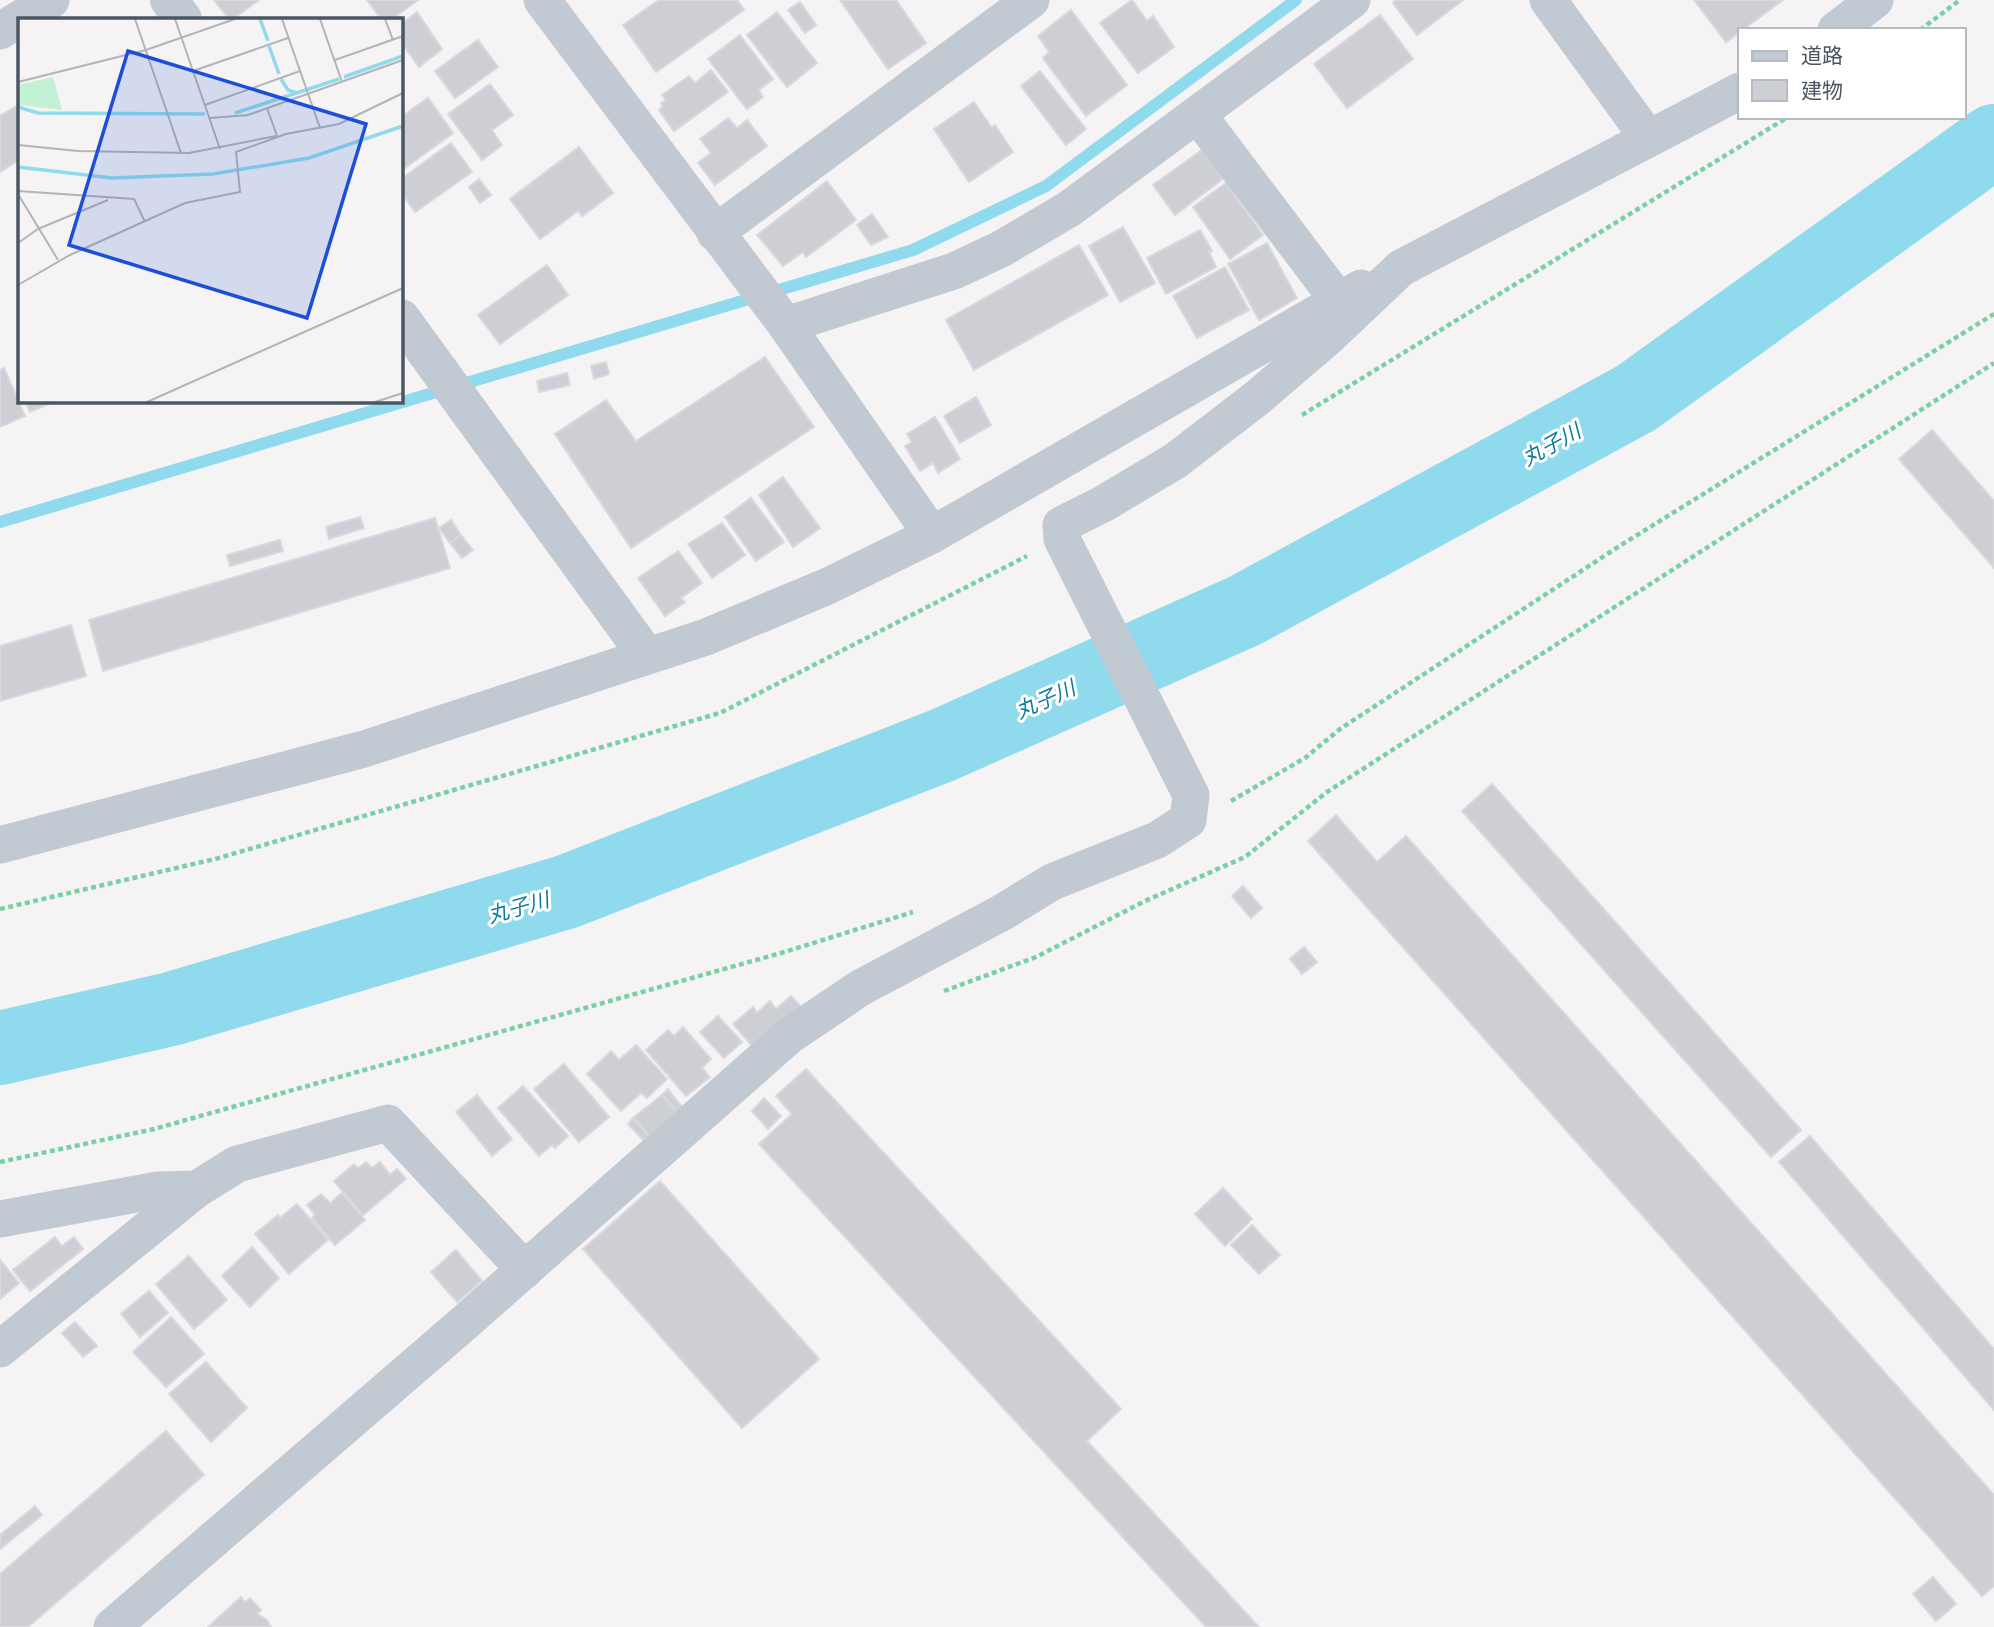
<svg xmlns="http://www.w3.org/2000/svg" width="1994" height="1627" viewBox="0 0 1994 1627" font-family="'Noto Sans','Noto Sans JP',sans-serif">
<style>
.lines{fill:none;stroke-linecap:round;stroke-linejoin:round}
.stream{stroke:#90daee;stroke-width:12}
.river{stroke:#90daee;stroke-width:74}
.building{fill:#cdcfd5;stroke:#d7d9de;stroke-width:2}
.path{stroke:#7ad0a6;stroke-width:4.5;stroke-dasharray:5 3.5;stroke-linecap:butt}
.minor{stroke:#c1cad2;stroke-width:37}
.tertiary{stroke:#c1cad2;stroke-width:38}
.labels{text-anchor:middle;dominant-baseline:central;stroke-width:6;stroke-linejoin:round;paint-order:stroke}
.water-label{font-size:21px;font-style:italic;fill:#0c7c9b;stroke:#fff}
.inset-river{fill:none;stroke:#90daee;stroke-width:3.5}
.inset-road{fill:none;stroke:#b1b4b9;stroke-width:2}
.view{fill:#1d4ed8;fill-opacity:0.15;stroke:#1d4ed8;stroke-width:3.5}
.inset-edge{fill:none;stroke:#4a5661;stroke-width:3.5}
</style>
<rect width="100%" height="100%" fill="#f5f3f3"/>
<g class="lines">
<polyline class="stream" points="0,522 913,250 1046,186 1296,0"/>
<polyline class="river" points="0,1048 171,1009 566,892 943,745 1244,611 1636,398 1994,141"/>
</g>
<g class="building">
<polygon points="214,0 259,0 233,19 229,19"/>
<polygon points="367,0 418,0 392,19 381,19"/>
<polygon points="659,0 737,0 744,10 656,72 623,25"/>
<polygon points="840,0 896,0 926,43 888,69"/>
<polygon points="1132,0 1147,21 1153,16 1174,47 1138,73 1100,23"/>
<polygon points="1396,0 1463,0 1417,35 1393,3"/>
<polygon points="1694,0 1783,0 1726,42"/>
<polygon points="800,2 816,25 805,33 788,10"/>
<polygon points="1071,10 1127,85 1086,116 1043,58 1049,52 1038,36"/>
<polygon points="417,12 442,49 419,67 401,42 401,24"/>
<polygon points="777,12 817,63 787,87 747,35"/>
<polygon points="1380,15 1413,59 1347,108 1314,64"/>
<polygon points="740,35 773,79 759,90 763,97 747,109 708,59"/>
<polygon points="478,40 498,67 455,98 435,71"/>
<polygon points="711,70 728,92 674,131 659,110 663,106 661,103 666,100 662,95 689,76 695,83"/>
<polygon points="1040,71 1086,129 1066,145 1021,86"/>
<polygon points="490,84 513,115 492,130 502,145 482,160 448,114"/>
<polygon points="428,98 453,133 401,171 401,117"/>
<polygon points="974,102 992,128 995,125 1013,152 969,182 934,129"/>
<polygon points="19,104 19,160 0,172 0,116"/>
<polygon points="728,118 737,128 747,120 767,146 715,185 698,163 711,153 700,139"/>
<polygon points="451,143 472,172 415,212 401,192 401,179"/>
<polygon points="579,147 613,193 582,216 578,211 540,239 510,199"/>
<polygon points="1202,150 1223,179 1175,215 1153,185"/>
<polygon points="479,179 491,195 480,203 469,187"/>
<polygon points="827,181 856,220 806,257 803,252 783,266 757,235"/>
<polygon points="1226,183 1263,235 1230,259 1193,207"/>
<polygon points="872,214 888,237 871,245 857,225"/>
<polygon points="1123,227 1155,283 1120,302 1089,246"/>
<polygon points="1200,230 1212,251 1209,252 1216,267 1166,294 1147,258"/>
<polygon points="1267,243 1297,298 1259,320 1228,264"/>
<polygon points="1079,245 1108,295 974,370 946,320"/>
<polygon points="547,265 568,295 500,344 478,315"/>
<polygon points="1225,267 1249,310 1197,338 1173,296"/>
<polygon points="765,357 814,427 631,548 555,434 606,400 636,441"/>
<polygon points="606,362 609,374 594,379 591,366"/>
<polygon points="4,368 25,416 0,427 0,370"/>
<polygon points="567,373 570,385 539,392 537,381"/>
<polygon points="976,397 991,425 960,443 944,416"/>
<polygon points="25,401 55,401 30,412"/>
<polygon points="935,417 960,459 938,473 933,463 920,471 905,446 912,442 907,434"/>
<polygon points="1932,430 1994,501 1994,568 1899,459"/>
<polygon points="783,477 820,528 793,547 759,495"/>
<polygon points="751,498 784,542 756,561 725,517"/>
<polygon points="360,517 364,528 329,539 326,527"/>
<polygon points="435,518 450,568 103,671 89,620"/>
<polygon points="451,520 461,535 450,543 439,528"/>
<polygon points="722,523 745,555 712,578 688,544"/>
<polygon points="461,535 473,550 462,558 450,543"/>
<polygon points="280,540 283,551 230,566 227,555"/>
<polygon points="678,551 702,583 681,598 685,602 665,616 638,578"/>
<polygon points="71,625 86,676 0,701 0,646"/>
<polygon points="1492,784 1801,1130 1771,1157 1462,811"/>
<polygon points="1336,815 1377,862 1406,836 1994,1495 1994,1586 1982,1596 1308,841"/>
<polygon points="1243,886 1262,908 1251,918 1232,896"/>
<polygon points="1304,947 1317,962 1302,974 1290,959"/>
<polygon points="791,996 803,1009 755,1049 733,1024 753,1007 757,1013 770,1001 776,1009"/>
<polygon points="718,1016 742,1042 724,1058 700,1032"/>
<polygon points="683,1027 711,1059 702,1068 710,1077 686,1096 646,1050 668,1030 674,1036"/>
<polygon points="636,1045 667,1079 647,1098 641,1093 621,1111 587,1074 611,1051 619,1060"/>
<polygon points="564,1064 609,1117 579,1142 534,1089"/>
<polygon points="806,1069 1121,1409 1087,1441 1259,1627 1206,1627 759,1144 792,1114 776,1096"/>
<polygon points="523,1086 568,1136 555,1148 552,1145 539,1156 498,1108"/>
<polygon points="668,1089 682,1107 677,1111 662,1095"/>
<polygon points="477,1095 512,1139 492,1156 456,1112"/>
<polygon points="662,1095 677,1111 649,1136 633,1118"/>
<polygon points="764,1098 781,1116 768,1129 752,1111"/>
<polygon points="633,1118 649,1136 643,1140 628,1124"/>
<polygon points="1810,1136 1994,1349 1994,1410 1779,1162"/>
<polygon points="366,1162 372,1168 380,1162 390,1175 397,1169 406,1179 363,1215 334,1181 354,1164 358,1168"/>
<polygon points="660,1181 819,1359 742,1428 583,1249"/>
<polygon points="1223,1188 1252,1219 1225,1246 1195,1214"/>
<polygon points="342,1193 365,1220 335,1245 312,1218 315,1215 307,1205 321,1194 330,1203"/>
<polygon points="297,1204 328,1240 289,1274 255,1234 278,1215 280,1218"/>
<polygon points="1252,1225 1280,1255 1259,1274 1231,1245"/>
<polygon points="55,1237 62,1246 74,1237 83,1249 30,1291 13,1270"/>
<polygon points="252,1247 279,1278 250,1307 222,1276"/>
<polygon points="456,1250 482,1281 457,1302 431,1272"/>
<polygon points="189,1256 227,1300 194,1329 156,1284"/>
<polygon points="0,1260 19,1283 0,1299"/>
<polygon points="149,1291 168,1313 140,1337 121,1314"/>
<polygon points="171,1317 204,1354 166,1387 133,1352"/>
<polygon points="75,1322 97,1346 83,1357 62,1333"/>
<polygon points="206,1362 247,1408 211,1442 169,1394"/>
<polygon points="166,1431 204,1475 28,1627 0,1627 0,1574"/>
<polygon points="35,1506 42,1515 0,1549 0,1535"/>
<polygon points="1933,1577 1956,1604 1936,1621 1913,1594"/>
<polygon points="241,1597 245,1602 250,1598 261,1610 257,1614 267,1620 271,1627 208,1627"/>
</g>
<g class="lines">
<g class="path">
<polyline points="1920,30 1960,0"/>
<polyline points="1302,415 1788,117"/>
<polyline points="1231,801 1305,758 1340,729 1621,545 1994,314"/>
<polyline points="0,909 215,859 720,713 1027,556"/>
<polyline points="944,991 1036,957 1145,901 1245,857 1327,792 1994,363"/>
<polyline points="0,1162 154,1129 781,953 913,912"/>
</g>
<g class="minor">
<polyline points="542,0 786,325 932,535"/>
<polyline points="1548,0 1648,138"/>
<polyline points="1836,30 1875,0"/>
<polyline points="0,31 51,0"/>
<polyline points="1198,115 1338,300"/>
<polyline points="715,233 1031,0"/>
<polyline points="786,325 954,271 1001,249 1069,209 1352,0"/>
<polyline points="0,845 364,749 706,637 828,586 932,535 1361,288"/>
<polyline points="0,1219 158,1190 197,1189 237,1164 388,1123 525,1270"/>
<polyline points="0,1349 197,1189"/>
<polyline points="112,1627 463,1324 789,1036 860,988 1003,912 1052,882 1157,840 1188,820 1191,795 1069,553 1062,539 1061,525 1103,504 1175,461 1257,398 1327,338 1401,268 1740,91"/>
</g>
<g class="tertiary">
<polyline points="169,0 183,19"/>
<polyline points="401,318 646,655"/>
</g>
</g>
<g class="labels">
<g class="water-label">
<text transform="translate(1551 444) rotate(-29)">丸子川</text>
<text transform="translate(1045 699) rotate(-24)">丸子川</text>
<text transform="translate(518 907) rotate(-16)">丸子川</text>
</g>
</g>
<g transform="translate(18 18)">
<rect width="385" height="385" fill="#f5f3f3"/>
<path d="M35,59L44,92L1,87L0,67Z" fill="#c3f1d5"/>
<path class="inset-river" d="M242,1L250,23M251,28L261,56M326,59L385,38M263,61L270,72L279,75M0,89L20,95L187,96M217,95L321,61M0,149L94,160L195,156L291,140L385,108"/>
<path class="inset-road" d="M117,1L163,135M157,1L202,131M264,1L302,110M302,1L324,64M367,1L375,22M317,42L385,18M175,53L270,20M0,64L128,32L217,1M187,87L282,53M249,90L259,118M192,100L230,97L385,42M0,127L60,133L171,135L258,118M0,173L116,181L127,204M0,176L40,242M0,225L20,211L90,182M0,267L52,237L167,185L222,174L218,134L268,116L321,106L385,75M129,384L385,270M357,384L385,375"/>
<path class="view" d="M110,33L348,106L289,300L51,227Z"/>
<rect width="385" height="385" class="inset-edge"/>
</g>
<rect x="1738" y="28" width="228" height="91" fill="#ffffff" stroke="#b7bbc0" stroke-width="2"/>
<rect x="1752" y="51" width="35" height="10" fill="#c1cad2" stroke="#b7bbc0" stroke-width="2"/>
<text x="1801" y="63" font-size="21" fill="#4a5661">道路</text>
<rect x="1752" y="80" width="35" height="21" fill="#cdcfd5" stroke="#b7bbc0" stroke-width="2"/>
<text x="1801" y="98" font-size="21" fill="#4a5661">建物</text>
</svg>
